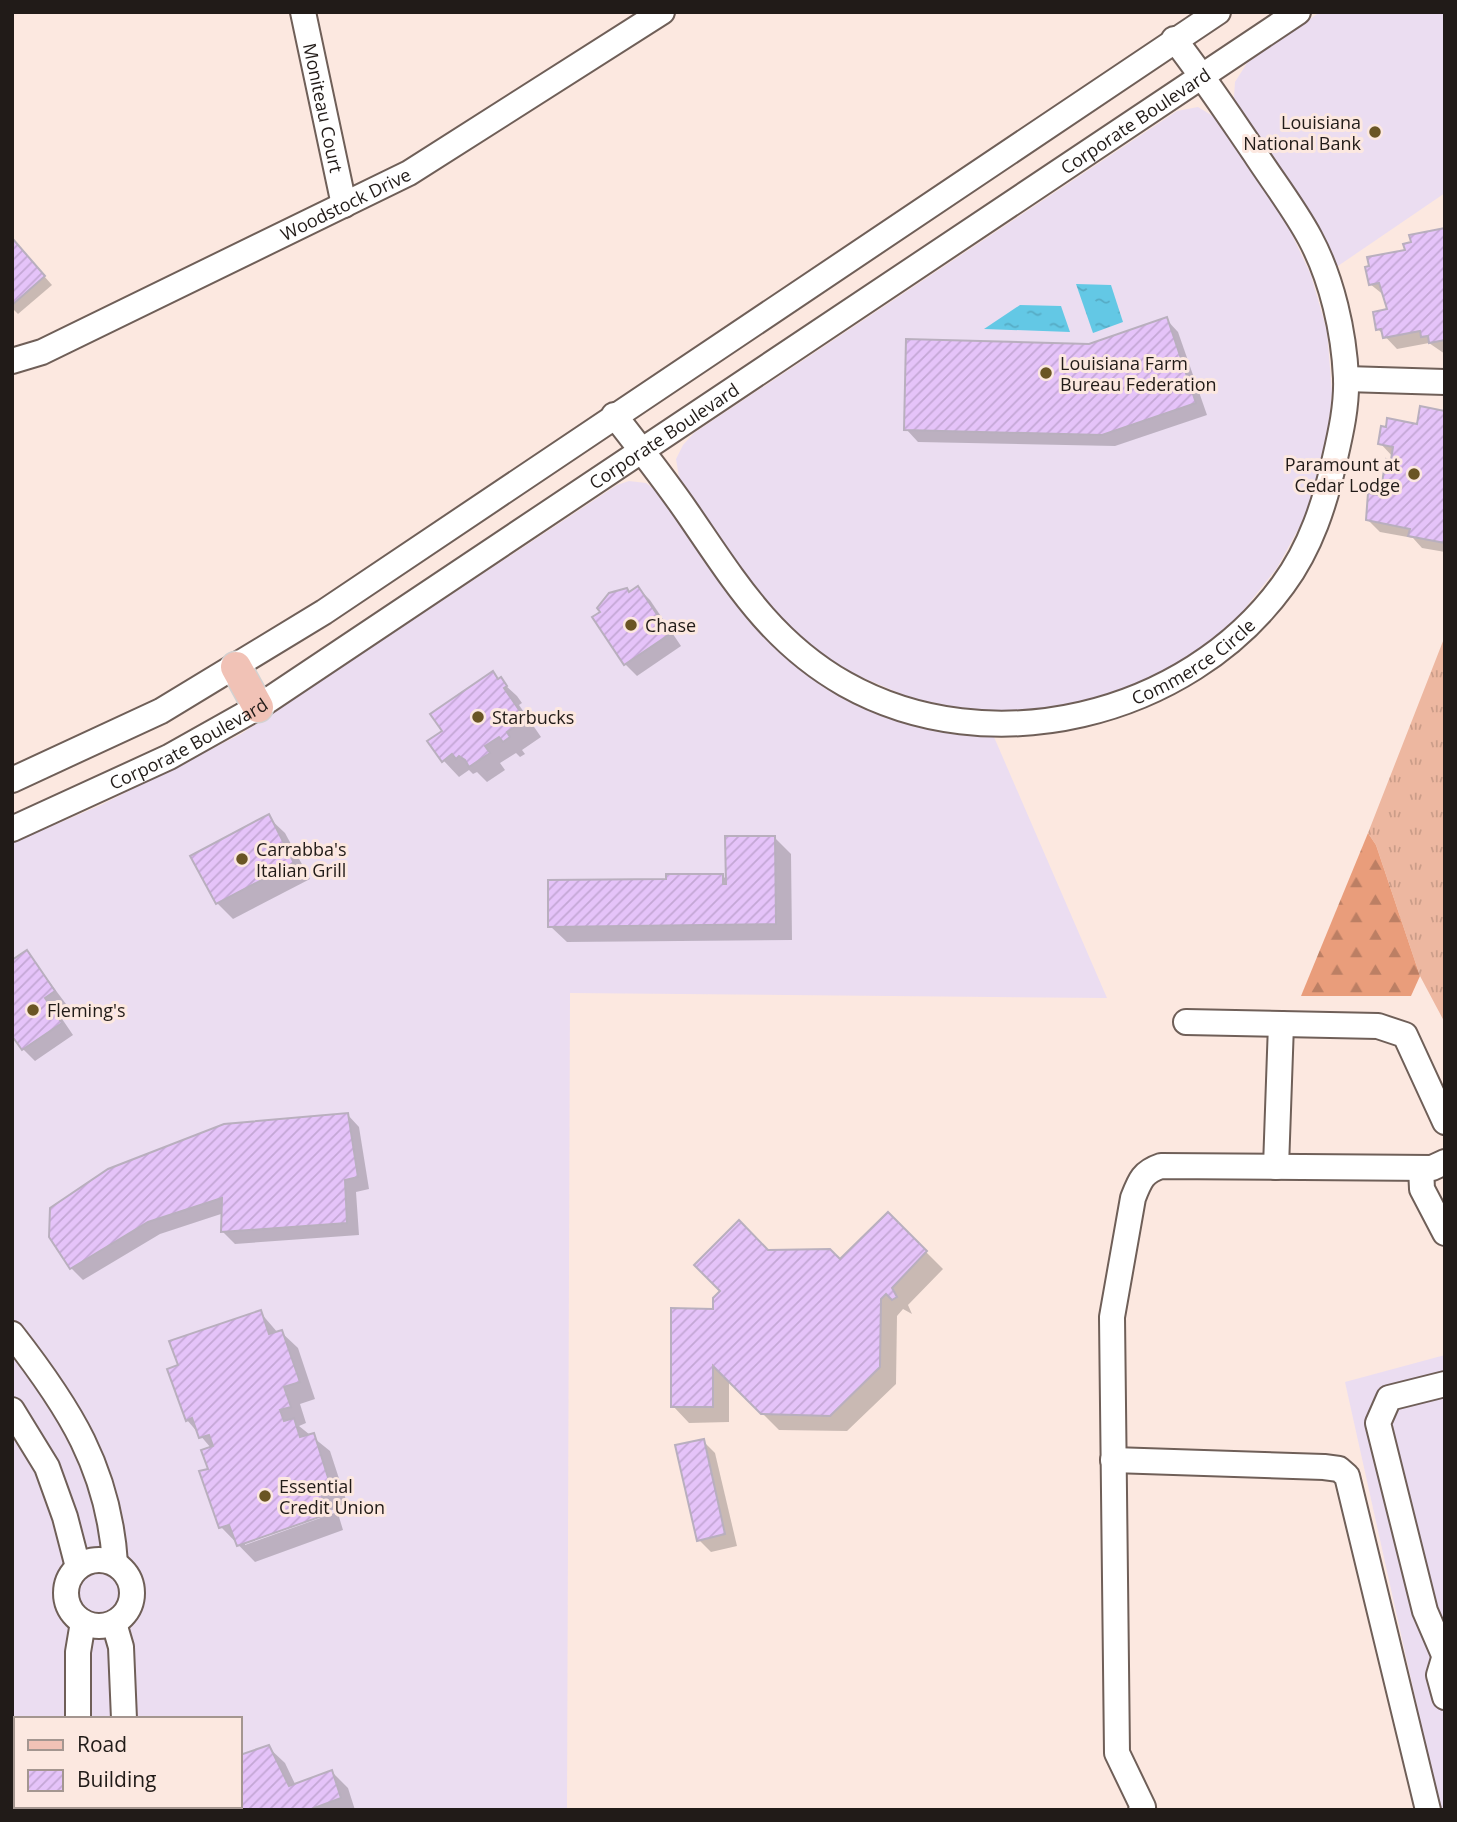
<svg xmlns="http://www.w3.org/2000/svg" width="1457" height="1822" viewBox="0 0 1457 1822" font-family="'Open Sans',sans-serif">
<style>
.commercial{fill:#ebddf1;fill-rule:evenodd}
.grass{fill:url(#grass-tufts)}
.forest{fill:url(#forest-firs)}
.water{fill:url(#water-ripples)}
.shadow{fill:#0003;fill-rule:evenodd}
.building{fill:url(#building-hatch);stroke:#b9afbe;stroke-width:2}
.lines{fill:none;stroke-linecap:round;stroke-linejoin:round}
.minor-casing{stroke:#6f5f58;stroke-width:28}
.major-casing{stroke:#d3d1d1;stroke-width:33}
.minor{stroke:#fff;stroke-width:24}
.major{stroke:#f1c2b6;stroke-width:30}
.poi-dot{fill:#6a5524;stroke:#fce8e0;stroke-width:2.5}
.labels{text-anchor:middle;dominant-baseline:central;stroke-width:6;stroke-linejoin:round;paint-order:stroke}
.street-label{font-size:18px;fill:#211b18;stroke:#fce8e0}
.poi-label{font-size:18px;fill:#211b18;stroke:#fce8e0;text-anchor:start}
</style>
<defs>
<pattern id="grass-tufts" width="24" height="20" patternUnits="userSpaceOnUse" patternTransform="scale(1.75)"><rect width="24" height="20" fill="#edb7a0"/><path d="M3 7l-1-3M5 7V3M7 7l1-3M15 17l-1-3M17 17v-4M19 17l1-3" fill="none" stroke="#cb9d89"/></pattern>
<pattern id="forest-firs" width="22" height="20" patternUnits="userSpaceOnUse" patternTransform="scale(1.75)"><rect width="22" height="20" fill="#e99d7b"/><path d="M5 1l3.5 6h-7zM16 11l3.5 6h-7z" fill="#bc7f64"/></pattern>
<pattern id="water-ripples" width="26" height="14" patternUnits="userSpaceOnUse" patternTransform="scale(1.75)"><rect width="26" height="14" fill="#63c8e5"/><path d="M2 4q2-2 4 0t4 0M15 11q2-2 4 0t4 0" fill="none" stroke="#56abc4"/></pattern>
<pattern id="building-hatch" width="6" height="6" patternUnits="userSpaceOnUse" patternTransform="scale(1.75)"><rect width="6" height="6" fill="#e5c3f9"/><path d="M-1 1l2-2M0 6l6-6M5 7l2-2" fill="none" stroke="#c4a7d5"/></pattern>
</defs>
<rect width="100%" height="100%" fill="#fce8e0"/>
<g class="commercial">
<polygon points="1320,12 1445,12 1445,193 1335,268 1305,207 1234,98 1235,82 1247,63"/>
<polygon points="1198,107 1216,118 1288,226 1311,275 1327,331 1332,393 1327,443 1306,515 1277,568 1239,616 1188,659 1122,692 1041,712 979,712 911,698 854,674 829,659 783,622 742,573 679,477 676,459 683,445 694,433 1177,111"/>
<path d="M629,481L646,483L659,493L730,597L747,619L799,668L868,708L921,727L994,737L1107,998L570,993L567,1810H12V843L101,805L241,734L617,485ZM16,1719H240V1806H16Z"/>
<polygon points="1445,1355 1445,1810 1440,1810 1345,1382"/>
</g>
<polygon class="grass" points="1445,636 1445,1023 1420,976 1376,845 1368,833"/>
<polygon class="forest" points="1368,833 1376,845 1420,976 1411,996 1301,996"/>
<g class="water">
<polygon points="1076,284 1111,285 1123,322 1093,333"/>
<polygon points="1020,305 1061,306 1070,332 984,329"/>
</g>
<g class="shadow">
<polygon points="1445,230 1445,354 1429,343 1397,349 1378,329 1390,311 1385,296 1370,284 1407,252"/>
<polygon points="12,240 52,285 18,314 12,308"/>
<polygon points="1166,319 1178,332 1207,415 1115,446 918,442 906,429"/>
<polygon points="1445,413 1445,552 1422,548 1413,538 1380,532 1368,520 1385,498 1386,491 1382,487 1393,457 1380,443"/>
<polygon points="638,588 650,600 681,646 637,676 625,664"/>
<polygon points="492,673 517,696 522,703 519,705 541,737 522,750 525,754 520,757 516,753 500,763 505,770 487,782 477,772 473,774 469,770 459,777 443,760 444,731"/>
<polygon points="268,817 285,833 310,879 233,919 217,903"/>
<polygon points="774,837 791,854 792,940 567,942 550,926 668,880 722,875 728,881"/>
<polygon points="27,952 66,1004 56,1010 73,1035 35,1061 23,1049"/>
<polygon points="347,1114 359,1127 369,1189 356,1192 359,1235 235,1244 223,1232 224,1213 160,1234 83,1280 71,1268 51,1237"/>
<polygon points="888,1214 943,1269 908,1305 912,1314 903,1309 897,1316 896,1384 847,1431 779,1430 729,1380 729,1422 689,1423 673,1406 715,1311 768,1252 840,1262"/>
<path d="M260,1312L278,1333L281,1332L298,1348L315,1399L300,1404L306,1423L299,1426L330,1451L347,1503L336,1507L343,1530L255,1562L221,1527L210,1470L211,1448L187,1420L180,1366ZM335,1509L337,1512L245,1545V1542Z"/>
<polygon points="703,1441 715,1453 737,1546 711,1552 699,1540"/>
<polygon points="268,1747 285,1763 296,1786 332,1772 348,1788 355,1810 219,1810 240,1806 240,1757"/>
</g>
<g class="building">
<polygon points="1445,228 1445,340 1429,343 1428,336 1421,337 1420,331 1383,338 1381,329 1376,330 1373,312 1387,309 1379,283 1369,285 1365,267 1369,266 1367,257 1405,250 1403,244 1411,242 1409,235"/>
<polygon points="12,238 45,276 12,305"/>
<polygon points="1167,317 1196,403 1102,435 904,430 906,339 1089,344"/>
<polygon points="1420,406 1445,411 1445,543 1408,536 1410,529 1366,520 1368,493 1384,496 1385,488 1381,488 1386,459 1391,460 1393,447 1378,444 1381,426 1386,427 1387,418 1417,424"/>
<polygon points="638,586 670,634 624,665 592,617 600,612 597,608 609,593 627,588 629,592"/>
<polygon points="493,671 498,679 501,677 507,686 504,688 526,720 507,732 510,737 503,742 499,737 485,746 490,753 469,767 465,760 459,756 456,759 452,754 442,762 427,741 442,731 430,714"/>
<polygon points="269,814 294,863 216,904 190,856"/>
<polygon points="725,836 775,836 776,924 548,927 548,880 666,879 666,874 723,874 723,884 726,884"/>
<polygon points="27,950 55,991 45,998 62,1023 22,1050 12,1036 12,960"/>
<polygon points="348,1113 358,1177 345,1180 347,1223 221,1232 222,1198 148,1222 70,1269 49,1237 50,1208 108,1169 224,1124"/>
<polygon points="888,1212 927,1251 892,1288 897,1297 892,1300 886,1294 881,1299 880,1367 830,1416 761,1414 713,1366 713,1407 671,1407 671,1308 713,1309 713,1298 720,1291 694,1265 739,1220 768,1250 830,1249 840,1259"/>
<polygon points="261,1310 269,1334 282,1330 300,1382 284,1387 291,1407 280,1410 284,1421 294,1418 300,1437 314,1433 331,1487 320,1491 328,1514 237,1546 229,1525 219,1528 199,1471 208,1469 201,1450 213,1446 209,1435 199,1438 192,1418 186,1421 167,1369 178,1365 169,1341"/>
<polygon points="704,1439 725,1534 697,1541 675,1445"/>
<polygon points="269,1745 289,1786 332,1770 341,1798 309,1810 217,1810 216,1806 240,1806 240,1755"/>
</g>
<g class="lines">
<defs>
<g id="minor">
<path id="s1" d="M303,12L344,205"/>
<path id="s2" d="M12,361L42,352L409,173L662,12"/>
<polyline points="1346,379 1445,382"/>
<path id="s3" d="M614,415C640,448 665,480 689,515C735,582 771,642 845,684C989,765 1187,717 1283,585C1311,547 1325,503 1335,458C1341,432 1347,405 1346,378C1344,332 1332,279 1310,238C1294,208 1272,180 1254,152C1228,114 1203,76 1174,39"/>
<polyline points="12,780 161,711 324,612 1218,12"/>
<path id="s4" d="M12,829L169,757L258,707L1298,12"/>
<polyline points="1186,1022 1378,1026 1405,1035 1445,1122"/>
<polyline points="1276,1167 1281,1024"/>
<polyline points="1421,1168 1422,1189 1445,1233"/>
<path d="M12,1334C69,1407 109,1469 115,1563"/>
<polyline points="12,1410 47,1467 65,1517 78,1567"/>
<polyline points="1113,1460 1324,1467 1339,1469 1347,1476 1428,1810"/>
<circle cx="99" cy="1593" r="33"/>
<polyline points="114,1623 121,1647 124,1719"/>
<polyline points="1444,1655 1425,1611 1378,1423 1389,1398 1445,1384"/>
<polyline points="1445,1655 1439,1675 1445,1697"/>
<polyline points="78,1719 78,1652 83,1622"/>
<polyline points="78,1810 78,1806"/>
<polyline points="124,1810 124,1806"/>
<path d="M1141,1810L1143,1807L1117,1753L1112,1317L1133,1198C1140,1180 1143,1172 1161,1166L1432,1168L1445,1162"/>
</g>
<polyline id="major" points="236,667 258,707"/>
</defs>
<use href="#minor" class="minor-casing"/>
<use href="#major" class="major-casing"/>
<use href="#minor" class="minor"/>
<use href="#major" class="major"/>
</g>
<g class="poi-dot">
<circle cx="1375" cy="132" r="7"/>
<circle cx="1046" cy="373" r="7"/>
<circle cx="1414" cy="474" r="7"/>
<circle cx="631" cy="625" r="7"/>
<circle cx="478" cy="717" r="7"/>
<circle cx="242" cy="859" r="7"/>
<circle cx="33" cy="1010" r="7"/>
<circle cx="265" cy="1496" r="7"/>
</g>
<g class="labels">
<g class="street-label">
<text stroke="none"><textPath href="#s1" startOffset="98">Moniteau Court</textPath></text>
<text stroke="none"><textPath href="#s4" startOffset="1330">Corporate Boulevard</textPath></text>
<text stroke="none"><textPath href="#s2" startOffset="369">Woodstock Drive</textPath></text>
<text stroke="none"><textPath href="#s4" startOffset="763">Corporate Boulevard</textPath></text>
<text stroke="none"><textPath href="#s3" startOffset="726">Commerce Circle</textPath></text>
<text stroke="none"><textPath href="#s4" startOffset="196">Corporate Boulevard</textPath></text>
</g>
<g class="poi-label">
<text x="1361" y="122" text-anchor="end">Louisiana<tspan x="1361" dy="21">National Bank</tspan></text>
<text x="1060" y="363">Louisiana Farm<tspan x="1060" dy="21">Bureau Federation</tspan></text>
<text x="1400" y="464" text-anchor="end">Paramount at<tspan x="1400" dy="21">Cedar Lodge</tspan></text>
<text x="645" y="625">Chase</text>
<text x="492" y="717">Starbucks</text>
<text x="256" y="849">Carrabba's<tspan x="256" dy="21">Italian Grill</tspan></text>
<text x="47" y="1010">Fleming's</text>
<text x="279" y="1486">Essential<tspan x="279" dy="21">Credit Union</tspan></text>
</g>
</g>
<rect width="1457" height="1822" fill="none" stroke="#211b18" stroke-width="28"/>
<rect x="14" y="1717" width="228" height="91" fill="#fce8e0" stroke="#a49690" stroke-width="2"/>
<rect x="28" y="1740" width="35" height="10" fill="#f1c2b6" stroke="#a49690" stroke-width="2"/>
<text x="77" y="1752" font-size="21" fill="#211b18">Road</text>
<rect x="28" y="1770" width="35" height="21" fill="url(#building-hatch)" stroke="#a49690" stroke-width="2"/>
<text x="77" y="1787" font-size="21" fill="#211b18">Building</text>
</svg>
